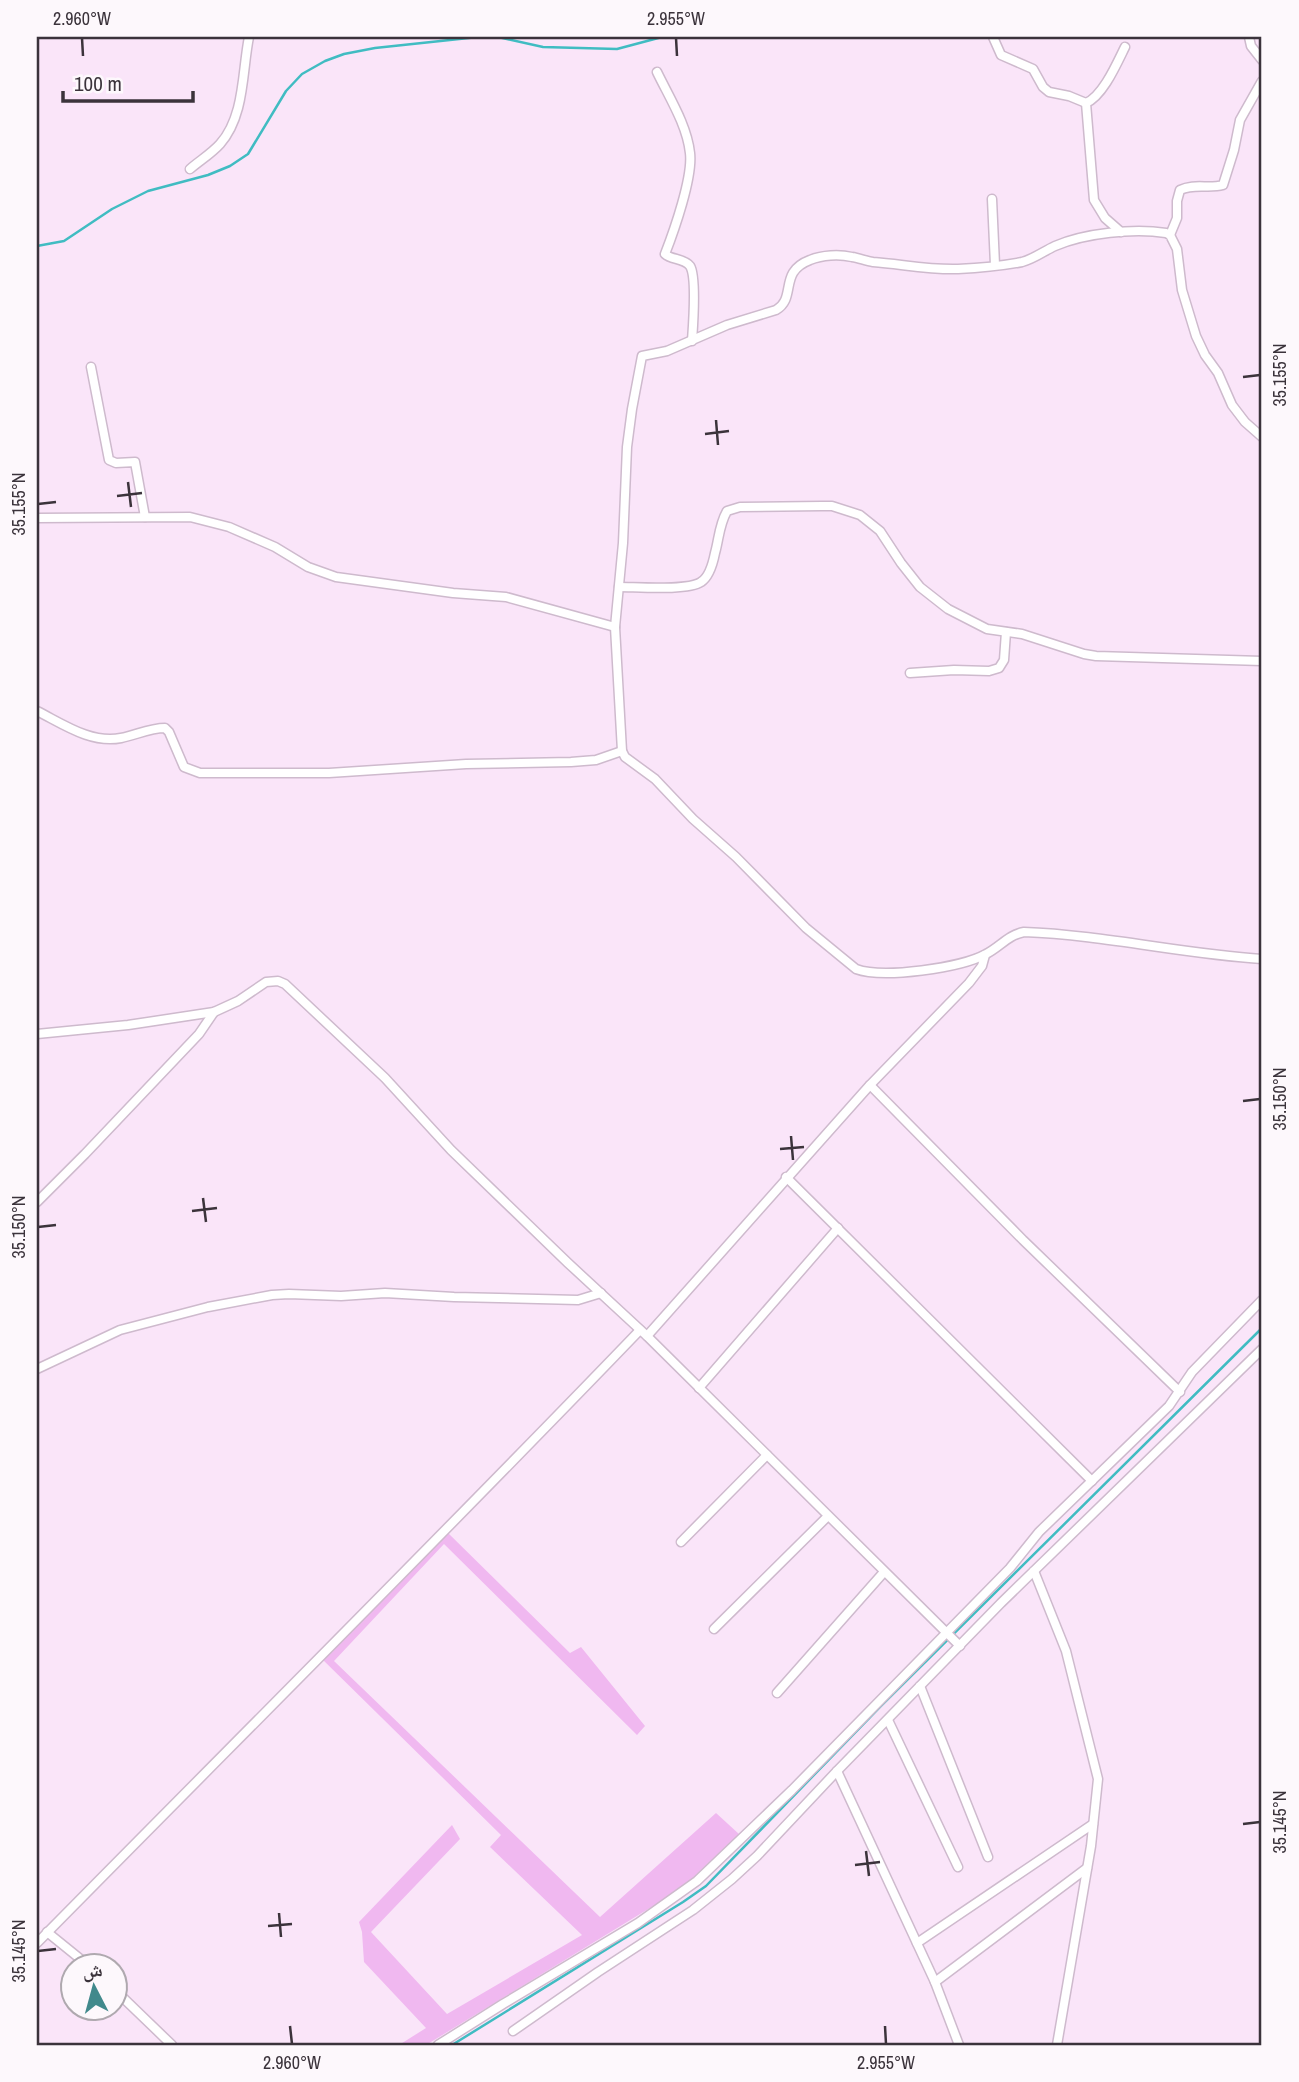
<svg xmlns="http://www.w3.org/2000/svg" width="1299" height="2082" viewBox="0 0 1299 2082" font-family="'Archivo Narrow','Noto Naskh Arabic',sans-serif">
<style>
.green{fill:#f0b8f0}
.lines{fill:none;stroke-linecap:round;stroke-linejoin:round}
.stream{stroke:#40bcc2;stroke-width:2.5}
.street-casing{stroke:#cebacd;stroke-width:11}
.street{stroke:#fff;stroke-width:8}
.ticks{fill:none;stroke:#3b333b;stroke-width:2.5}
.neatline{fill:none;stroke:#3b333b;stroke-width:2.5}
.ticks-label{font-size:18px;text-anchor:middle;fill:#3b333b}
</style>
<rect width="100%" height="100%" fill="#fae5f9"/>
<polygon class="green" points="445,1530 570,1653 581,1647 645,1726 637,1735 444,1544 334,1661 600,1917 716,1813 739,1834 681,1889 426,2045 399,2045 426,2028 364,1962 362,1932 359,1922 452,1825 460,1839 371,1932 447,2014 582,1935 490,1847 501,1835 321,1658"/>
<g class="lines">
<g class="stream">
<polyline points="498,37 543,47 617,49 662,37"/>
<polyline points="37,246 64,241 112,209 148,191 208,175 230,166 248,154 286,91 302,74 325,61 344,54 375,48 478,37"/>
<polyline points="452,2045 683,1902 706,1886 881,1706 1262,1328"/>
</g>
<defs>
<g id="street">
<path d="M993,37L1001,55L1033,69L1043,87L1049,92L1069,96L1086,103C1103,96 1117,63 1125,47"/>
<polyline points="1249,37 1251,46 1262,60"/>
<path d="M657,72C669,97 687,125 690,153C693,177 674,231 665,254C671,260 684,258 690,266C697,277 693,326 692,341"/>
<polyline points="1086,103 1094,200 1105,218 1121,232"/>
<path d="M190,169C199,161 211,154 220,144C245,116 242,71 249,37"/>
<polyline points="992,199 995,265"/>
<path d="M1170,235L1177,218V201L1180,190C1194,183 1209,189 1223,185L1234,150L1240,120L1262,81"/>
<polyline points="91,367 109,460 116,463 135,462 145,517"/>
<path d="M1262,437L1245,422L1232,405L1218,373L1205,355L1196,336L1182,290L1177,249L1170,235L1166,233C1134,228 1085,233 1055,246C1044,251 1034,259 1022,262C1001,266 978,268 958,269C929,270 901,264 873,262C866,261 859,258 852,257C839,254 822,255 810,260C778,272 797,298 776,310L727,325L667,351L642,356L632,409L627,447L623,543L615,627L622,751L625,757L655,779L693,819L736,857L806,928L856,969C883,979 961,968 986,954C1000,947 1008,935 1024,932C1104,935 1183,954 1262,959"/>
<polyline points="37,518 190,517 229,527 275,547 308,567 336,577 453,593 506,597 615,627"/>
<path d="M619,587C637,587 688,591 701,582C709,577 713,563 715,553C719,539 719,525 727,511L740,507L822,506H832L860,515L880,531L901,563L920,587L948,609L987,629L1022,634L1084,654L1096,656L1262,661"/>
<polyline points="910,673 954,670 989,671 999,668 1004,660 1006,632"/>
<path d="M37,711C63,724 91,744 121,738C136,735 150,728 165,728L169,732L184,767L200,773H329L466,764L571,762L596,760L622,751"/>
<polyline points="37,1034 128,1025 214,1012 238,1001 266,982 278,981 285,984 385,1078 451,1150 568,1263 647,1336 960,1646"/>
<polyline points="870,1085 1023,1240 1180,1392"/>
<polyline points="786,1177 1092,1481"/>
<polyline points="37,1202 85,1154 199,1034 214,1012"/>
<polyline points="647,1336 870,1085 969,983 982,966 985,955"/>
<polyline points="37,1369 120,1330 208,1307 272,1295 289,1294 341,1296 385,1293 454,1297 578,1300 601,1293"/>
<polyline points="699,1388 838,1228"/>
<polyline points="681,1542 767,1455"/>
<polyline points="1034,1571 1066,1651 1098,1779 1091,1846 1057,2045"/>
<polyline points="714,1629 828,1516"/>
<polyline points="920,1686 988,1857"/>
<polyline points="777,1693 884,1572"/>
<polyline points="888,1720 958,1867"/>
<polyline points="837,1771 935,1982 959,2045"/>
<polyline points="47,1932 89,1966"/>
<path d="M37,1943C238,1739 441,1537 640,1330"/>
<polyline points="917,1943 1093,1824"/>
<polyline points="935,1982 1087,1868"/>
<polyline points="116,1991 172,2045"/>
<polyline points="513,2031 598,1972 693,1910 732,1879 757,1856 837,1771 1001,1603 1262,1349"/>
<polyline points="438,2045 503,2004 638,1923 697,1881 792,1790 1010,1568 1039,1532 1169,1406 1192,1372 1262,1300"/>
</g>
</defs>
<use href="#street" class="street-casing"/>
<use href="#street" class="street"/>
</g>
<path class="ticks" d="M82,38L83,56M676,38L677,56M1243,377L1260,375M716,420L718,445M705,434L729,431M128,482L131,507M117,496L142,493M38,504L56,502M1243,1101L1260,1099M791,1136L793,1160M780,1149L804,1147M203,1198L206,1222M192,1211L217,1208M38,1227L56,1225M1243,1824L1260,1822M866,1851L869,1876M855,1865L880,1862M279,1913L281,1937M268,1926L292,1924M38,1951L56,1949M290,2026L292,2044M885,2026L886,2044"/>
<rect width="1299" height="2082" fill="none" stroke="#fdf8fc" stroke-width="77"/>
<g transform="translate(94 1987) rotate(354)"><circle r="33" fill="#fdf8fc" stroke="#afa9af" stroke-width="2"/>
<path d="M0-5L12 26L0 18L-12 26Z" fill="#41898c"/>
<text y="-10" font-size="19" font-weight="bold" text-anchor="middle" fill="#3b333b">ش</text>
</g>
<path d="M63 91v10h130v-10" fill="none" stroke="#3b333b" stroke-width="3.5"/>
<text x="74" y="91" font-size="21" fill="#3b333b" stroke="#fdf8fc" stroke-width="5" paint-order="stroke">100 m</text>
<rect x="38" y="38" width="1222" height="2006" class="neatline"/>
<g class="ticks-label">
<text x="82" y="25">2.960°W</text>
<text x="676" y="25">2.955°W</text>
<text transform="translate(1280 375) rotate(-90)" y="6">35.155°N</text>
<text transform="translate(19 504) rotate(-90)" y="6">35.155°N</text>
<text transform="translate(1280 1099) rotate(-90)" y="6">35.150°N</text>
<text transform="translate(19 1227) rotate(-90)" y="6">35.150°N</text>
<text transform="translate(1280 1822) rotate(-90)" y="6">35.145°N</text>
<text transform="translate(19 1951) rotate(-90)" y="6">35.145°N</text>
<text x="292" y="2069">2.960°W</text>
<text x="886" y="2069">2.955°W</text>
</g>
</svg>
